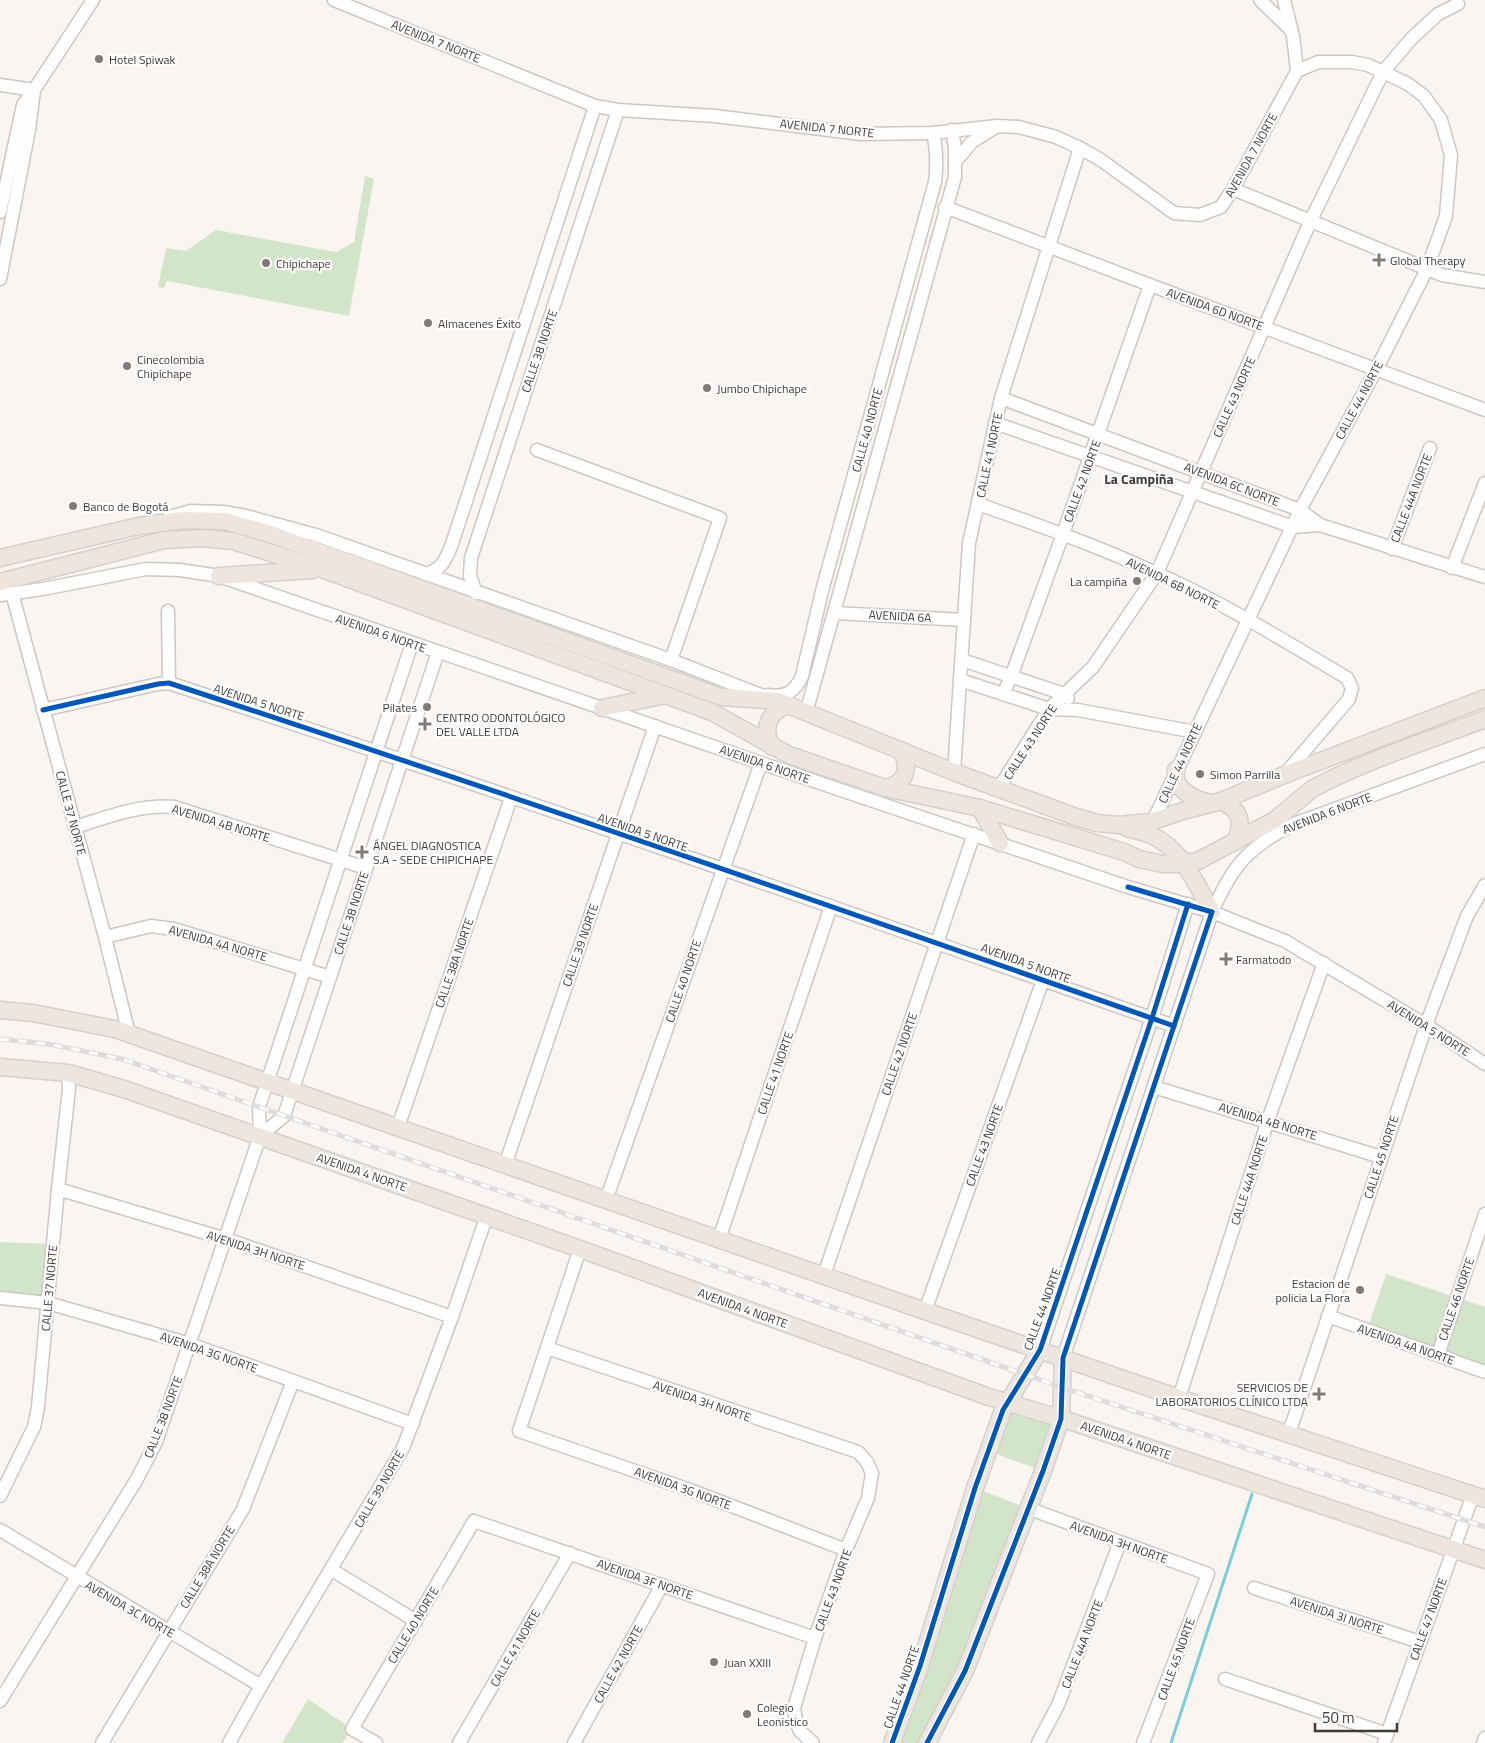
<svg xmlns="http://www.w3.org/2000/svg" width="1485" height="1743" viewBox="0 0 1485 1743" font-family="'Titillium Web',sans-serif">
<style>
.green{fill:#d3e5c8}
.lines{fill:none;stroke-linecap:round;stroke-linejoin:round}
.stream{stroke:#79ceda;stroke-width:3}
.minor-casing{stroke:#cdc7c4;stroke-width:15}
.major-casing{stroke:#d3d0ce;stroke-width:19}
.minor{stroke:#fefefd;stroke-width:12}
.major{stroke:#eee6de;stroke-width:16}
.rail-casing{stroke:#dedcdc;stroke-width:5}
.rail{stroke:#fff;stroke-width:3;stroke-dasharray:9;stroke-linecap:butt}
.cycleway-casing{stroke:#fff;stroke-width:8}
.cycleway{stroke:#0057b8;stroke-width:5}
.poi-dot{fill:#817b78;stroke:#fff;stroke-width:2}
.labels{text-anchor:middle;dominant-baseline:central;stroke-width:4.5;stroke-linejoin:round;paint-order:stroke}
.street-label{font-size:12px;fill:#403a36;stroke:#fff}
.poi-label{font-size:12px;fill:#403a36;stroke:#fff;text-anchor:start}
.neighbourhood-label{font-size:14px;font-weight:bold;fill:#403a36;stroke:#fff}
</style>
<rect width="100%" height="100%" fill="#fbf5f2"/>
<g class="green">
<polygon points="365,176 374,179 349,316 167,281 164,288 158,287 166,248 186,251 216,230 336,252 354,242"/>
<polygon points="0,1242 53,1244 48,1303 0,1298"/>
<polygon points="1386,1274 1485,1307 1485,1367 1368,1327"/>
<polygon points="1003,1410 1061,1419 1043,1471 988,1451"/>
<polygon points="975,1488 1030,1509 927,1743 892,1743"/>
<polygon points="308,1699 352,1729 342,1743 282,1743"/>
</g>
<g class="lines">
<polyline class="stream" points="1171,1743 1252,1494"/>
<defs>
<g id="minor">
<polyline points="334,0 595,106 618,110 715,116 861,134 933,133 997,126 1019,127 1056,137 1080,148 1101,160 1174,213 1200,215 1221,207 1233,189 1297,71"/>
<polyline points="1260,0 1292,31"/>
<polyline points="1284,0 1293,36 1297,71"/>
<polyline points="0,85 34,90"/>
<polyline points="955,162 972,142 994,128"/>
<polyline points="1233,189 1442,275 1485,282"/>
<polyline points="945,207 1150,285 1485,410"/>
<polyline points="0,212 23,105 34,90 93,0"/>
<polyline points="0,279 29,130 34,90"/>
<polyline points="1001,398 1300,510 1320,525 1485,577"/>
<polyline points="995,423 1293,527 1320,525"/>
<polyline points="537,450 720,518 671,660"/>
<path d="M978,504C1038,525 1098,546 1156,573C1222,602 1285,641 1347,678L1352,688L1349,699L1284,775"/>
<polyline points="169,517 191,511 223,512 246,516 316,535 671,660 766,697"/>
<polyline points="1392,549 1430,448"/>
<polyline points="1452,568 1485,483"/>
<path d="M425,574C442,570 446,559 452,544L595,106"/>
<polyline points="12,593 105,937 129,1034"/>
<polyline points="476,593 470,576 471,558 618,110"/>
<polyline points="0,595 43,589 146,569 180,570 219,576 761,763 1128,887 1212,912 1285,941 1426,1025 1485,1064"/>
<polyline points="168,611 169,683"/>
<polyline points="835,613 964,620"/>
<polyline points="962,660 1064,694 1068,698"/>
<polyline points="960,680 1049,709 1078,710 1195,732"/>
<polyline points="1003,694 1011,677 1063,534 1150,285"/>
<path d="M768,695C785,698 795,692 802,676L823,587L935,182C937,165 937,150 933,133"/>
<path d="M43,710L158,684L169,683C506,793 840,909 1174,1026"/>
<polyline points="806,713 955,177 955,148 952,130"/>
<polyline points="954,772 969,543 1001,398 1080,148"/>
<polyline points="999,788 1049,709 1093,667 1157,573 1310,222 1383,72 1411,39 1438,14 1458,4"/>
<polyline points="1153,821 1300,510 1377,368 1427,269 1446,216 1451,155 1441,120 1424,96 1408,84 1383,72 1368,65 1352,62 1318,62 1297,71"/>
<path d="M75,827C108,817 140,804 174,807L366,868"/>
<polyline points="105,937 151,926 174,929 330,977"/>
<polyline points="1154,1087 1381,1157"/>
<polyline points="398,1127 511,798"/>
<polyline points="260,1136 284,1116 438,652"/>
<polyline points="505,1165 655,726"/>
<polyline points="58,1189 226,1239 452,1317"/>
<polyline points="606,1200 761,763"/>
<polyline points="719,1239 831,906"/>
<polyline points="580,1249 519,1431 693,1491 846,1550"/>
<polyline points="824,1275 974,834"/>
<polyline points="0,1298 48,1303 190,1344 413,1424"/>
<polyline points="925,1311 1043,980"/>
<polyline points="1328,1316 1485,1372"/>
<polyline points="547,1348 858,1452 867,1462 872,1473 868,1498 846,1550 815,1638 794,1708 796,1721 800,1731 813,1743"/>
<polyline points="1040,1350 1152,1018 1188,904"/>
<polyline points="1438,1355 1485,1214"/>
<path d="M1063,1358L1212,912C1233,865 1248,847 1294,824L1485,754"/>
<polyline points="1179,1398 1268,1120 1324,963"/>
<polyline points="1289,1433 1429,1017 1467,916 1485,885"/>
<polyline points="0,1496 34,1427 38,1407 58,1189 69,1089 68,1073"/>
<polyline points="1030,1509 1208,1574 1143,1743"/>
<polyline points="0,1530 261,1686"/>
<polyline points="332,1570 416,1621"/>
<polyline points="1254,1588 1420,1642"/>
<polyline points="1225,1679 1387,1734"/>
<polyline points="0,1701 137,1479 156,1442 260,1136 259,1107 412,643"/>
<polyline points="102,1743 243,1509 293,1381"/>
<polyline points="229,1743 261,1686 403,1448 452,1317 487,1215"/>
<polyline points="376,1743 352,1729 474,1521 815,1638"/>
<polyline points="459,1743 570,1553"/>
<polyline points="574,1743 662,1585"/>
<polyline points="1038,1743 1058,1705 1120,1542"/>
<polyline points="1384,1743 1473,1495"/>
<polyline points="1483,1743 1485,1738"/>
</g>
<g id="major">
<polyline points="0,558 139,526 183,520 225,521 270,534 721,697 778,701 954,772 1076,817 1097,823 1118,825 1150,822 1183,811 1221,801 1284,775 1485,698"/>
<polyline points="219,576 312,570"/>
<path d="M0,582L164,540L203,538L233,541L322,569L712,712L789,755L885,788L980,808L1124,852L1139,859L1163,864H1178L1198,861L1275,820L1312,789C1366,760 1428,741 1485,719"/>
<polyline points="602,708 666,695"/>
<path d="M772,747C762,728 768,712 788,705"/>
<path d="M1176,770C1176,773 1175,776 1176,779C1180,794 1201,802 1214,803"/>
<path d="M885,788C906,784 911,768 901,750"/>
<path d="M1221,801C1241,810 1244,823 1235,842"/>
<polyline points="980,808 1000,843"/>
<path d="M1127,828C1135,830 1145,832 1153,836C1183,850 1196,885 1212,912"/>
<polyline points="0,1010 33,1013 115,1029 925,1311 1179,1398 1485,1499"/>
<polyline points="0,1067 68,1073 124,1089 580,1249 989,1397 1069,1421 1485,1560"/>
<polyline points="892,1743 920,1666 975,1488 1003,1410 1040,1350"/>
<polyline points="927,1743 965,1671 1043,1471 1061,1419 1063,1358"/>
</g>
</defs>
<use href="#minor" class="minor-casing"/>
<use href="#major" class="major-casing"/>
<use href="#minor" class="minor"/>
<use href="#major" class="major"/>
<defs>
<polyline id="rail" points="0,1039 48,1044 122,1059 1061,1387 1485,1527"/>
</defs>
<use href="#rail" class="rail-casing"/>
<use href="#rail" class="rail"/>
<defs>
<g id="cycleway">
<path d="M43,710L158,684L169,683C506,793 840,909 1174,1026"/>
<polyline points="1128,887 1212,912"/>
<polyline points="892,1743 920,1666 975,1488 1003,1410 1040,1350 1152,1018 1188,904"/>
<polyline points="927,1743 965,1671 1043,1471 1061,1419 1063,1358 1212,912"/>
</g>
</defs>
<use href="#cycleway" class="cycleway-casing"/>
<use href="#cycleway" class="cycleway"/>
</g>
<g class="poi-dot">
<circle cx="99" cy="59" r="5"/>
<path d="M1376.5 252.5h5v5h5v5h-5v5h-5v-5h-5v-5h5z"/>
<circle cx="266" cy="263" r="5"/>
<circle cx="428" cy="323" r="5"/>
<circle cx="127" cy="366" r="5"/>
<circle cx="707" cy="388" r="5"/>
<circle cx="73" cy="506" r="5"/>
<circle cx="1137" cy="581" r="5"/>
<circle cx="427" cy="707" r="5"/>
<path d="M422.5 716.5h5v5h5v5h-5v5h-5v-5h-5v-5h5z"/>
<circle cx="1200" cy="774" r="5"/>
<path d="M359.5 844.5h5v5h5v5h-5v5h-5v-5h-5v-5h5z"/>
<path d="M1223.5 951.5h5v5h5v5h-5v5h-5v-5h-5v-5h5z"/>
<circle cx="1360" cy="1290" r="5"/>
<path d="M1316.5 1386.5h5v5h5v5h-5v5h-5v-5h-5v-5h5z"/>
<circle cx="714" cy="1662" r="5"/>
<circle cx="747" cy="1714" r="5"/>
</g>
<g class="labels">
<g class="street-label">
<text transform="translate(436 41) rotate(22)">AVENIDA 7 NORTE</text>
<text transform="translate(827 128) rotate(6)">AVENIDA 7 NORTE</text>
<text transform="translate(1251 155) rotate(-61)">AVENIDA 7 NORTE</text>
<text transform="translate(1215 309) rotate(20)">AVENIDA 6D NORTE</text>
<text transform="translate(539 351) rotate(-71)">CALLE 38 NORTE</text>
<text transform="translate(1234 397) rotate(-66)">CALLE 43 NORTE</text>
<text transform="translate(1359 400) rotate(-62)">CALLE 44 NORTE</text>
<text transform="translate(867 430) rotate(-75)">CALLE 40 NORTE</text>
<text transform="translate(989 455) rotate(-78)">CALLE 41 NORTE</text>
<text transform="translate(1082 481) rotate(-70)">CALLE 42 NORTE</text>
<text transform="translate(1232 484) rotate(21)">AVENIDA 6C NORTE</text>
<text transform="translate(1411 498) rotate(-69)">CALLE 44A NORTE</text>
<text transform="translate(1173 583) rotate(26)">AVENIDA 6B NORTE</text>
<text transform="translate(900 616) rotate(3)">AVENIDA 6A</text>
<text transform="translate(381 633) rotate(19)">AVENIDA 6 NORTE</text>
<text transform="translate(259 702) rotate(18)">AVENIDA 5 NORTE</text>
<text transform="translate(1030 742) rotate(-57)">CALLE 43 NORTE</text>
<text transform="translate(1180 763) rotate(-65)">CALLE 44 NORTE</text>
<text transform="translate(765 764) rotate(19)">AVENIDA 6 NORTE</text>
<text transform="translate(71 813) rotate(75)">CALLE 37 NORTE</text>
<text transform="translate(1327 813) rotate(-21)">AVENIDA 6 NORTE</text>
<text transform="translate(221 823) rotate(17)">AVENIDA 4B NORTE</text>
<text transform="translate(643 832) rotate(19)">AVENIDA 5 NORTE</text>
<text transform="translate(351 913) rotate(-72)">CALLE 38 NORTE</text>
<text transform="translate(218 943) rotate(16)">AVENIDA 4A NORTE</text>
<text transform="translate(580 945) rotate(-71)">CALLE 39 NORTE</text>
<text transform="translate(454 963) rotate(-71)">CALLE 38A NORTE</text>
<text transform="translate(1026 963) rotate(20)">AVENIDA 5 NORTE</text>
<text transform="translate(683 981) rotate(-71)">CALLE 40 NORTE</text>
<text transform="translate(1429 1028) rotate(32)">AVENIDA 5 NORTE</text>
<text transform="translate(899 1054) rotate(-71)">CALLE 42 NORTE</text>
<text transform="translate(775 1073) rotate(-71)">CALLE 41 NORTE</text>
<text transform="translate(1268 1121) rotate(17)">AVENIDA 4B NORTE</text>
<text transform="translate(984 1145) rotate(-70)">CALLE 43 NORTE</text>
<text transform="translate(1381 1157) rotate(-72)">CALLE 45 NORTE</text>
<text transform="translate(362 1172) rotate(19)">AVENIDA 4 NORTE</text>
<text transform="translate(1249 1180) rotate(-72)">CALLE 44A NORTE</text>
<text transform="translate(256 1250) rotate(18)">AVENIDA 3H NORTE</text>
<text transform="translate(49 1288) rotate(-85)">CALLE 37 NORTE</text>
<text transform="translate(1456 1299) rotate(-71)">CALLE 46 NORTE</text>
<text transform="translate(743 1308) rotate(20)">AVENIDA 4 NORTE</text>
<text transform="translate(1042 1309) rotate(-70)">CALLE 44 NORTE</text>
<text transform="translate(1406 1344) rotate(19)">AVENIDA 4A NORTE</text>
<text transform="translate(209 1352) rotate(19)">AVENIDA 3G NORTE</text>
<text transform="translate(702 1401) rotate(19)">AVENIDA 3H NORTE</text>
<text transform="translate(163 1417) rotate(-69)">CALLE 38 NORTE</text>
<text transform="translate(1126 1440) rotate(19)">AVENIDA 4 NORTE</text>
<text transform="translate(683 1488) rotate(20)">AVENIDA 3G NORTE</text>
<text transform="translate(379 1489) rotate(-60)">CALLE 39 NORTE</text>
<text transform="translate(1119 1542) rotate(20)">AVENIDA 3H NORTE</text>
<text transform="translate(207 1567) rotate(-59)">CALLE 38A NORTE</text>
<text transform="translate(645 1579) rotate(19)">AVENIDA 3F NORTE</text>
<text transform="translate(833 1590) rotate(-70)">CALLE 43 NORTE</text>
<text transform="translate(130 1609) rotate(30)">AVENIDA 3C NORTE</text>
<text transform="translate(1337 1615) rotate(18)">AVENIDA 3I NORTE</text>
<text transform="translate(1428 1619) rotate(-70)">CALLE 47 NORTE</text>
<text transform="translate(413 1625) rotate(-59)">CALLE 40 NORTE</text>
<text transform="translate(1082 1644) rotate(-69)">CALLE 44A NORTE</text>
<text transform="translate(515 1648) rotate(-60)">CALLE 41 NORTE</text>
<text transform="translate(1176 1659) rotate(-70)">CALLE 45 NORTE</text>
<text transform="translate(618 1664) rotate(-61)">CALLE 42 NORTE</text>
<text transform="translate(901 1687) rotate(-71)">CALLE 44 NORTE</text>
</g>
<g class="poi-label">
<text x="109" y="59">Hotel Spiwak</text>
<text x="1390" y="260">Global Therapy</text>
<text x="276" y="263">Chipichape</text>
<text x="438" y="323">Almacenes Éxito</text>
<text x="137" y="359">Cinecolombia<tspan x="137" dy="14">Chipichape</tspan></text>
<text x="717" y="388">Jumbo Chipichape</text>
<text x="83" y="506">Banco de Bogotá</text>
<text x="1127" y="581" text-anchor="end">La campiña</text>
<text x="417" y="707" text-anchor="end">Pilates</text>
<text x="436" y="717">CENTRO ODONTOLÓGICO<tspan x="436" dy="14">DEL VALLE LTDA</tspan></text>
<text x="1210" y="774">Simon Parrilla</text>
<text x="373" y="845">ÁNGEL DIAGNOSTICA<tspan x="373" dy="14">S.A - SEDE CHIPICHAPE</tspan></text>
<text x="1236" y="959">Farmatodo</text>
<text x="1350" y="1283" text-anchor="end">Estacion de<tspan x="1350" dy="14">policia La Flora</tspan></text>
<text x="1308" y="1387" text-anchor="end">SERVICIOS DE<tspan x="1308" dy="14">LABORATORIOS CLÍNICO LTDA</tspan></text>
<text x="724" y="1662">Juan XXIII</text>
<text x="757" y="1707">Colegio<tspan x="757" dy="14">Leonistico</tspan></text>
</g>
<g class="neighbourhood-label">
<text x="1139" y="478">La Campiña</text>
</g>
</g>
<path d="M1315 1723v8h82v-8" fill="none" stroke="#403a36" stroke-width="2.5"/>
<text x="1322" y="1723" font-size="15" fill="#403a36" stroke="#ffffff" stroke-width="4" paint-order="stroke">50 m</text>
</svg>
